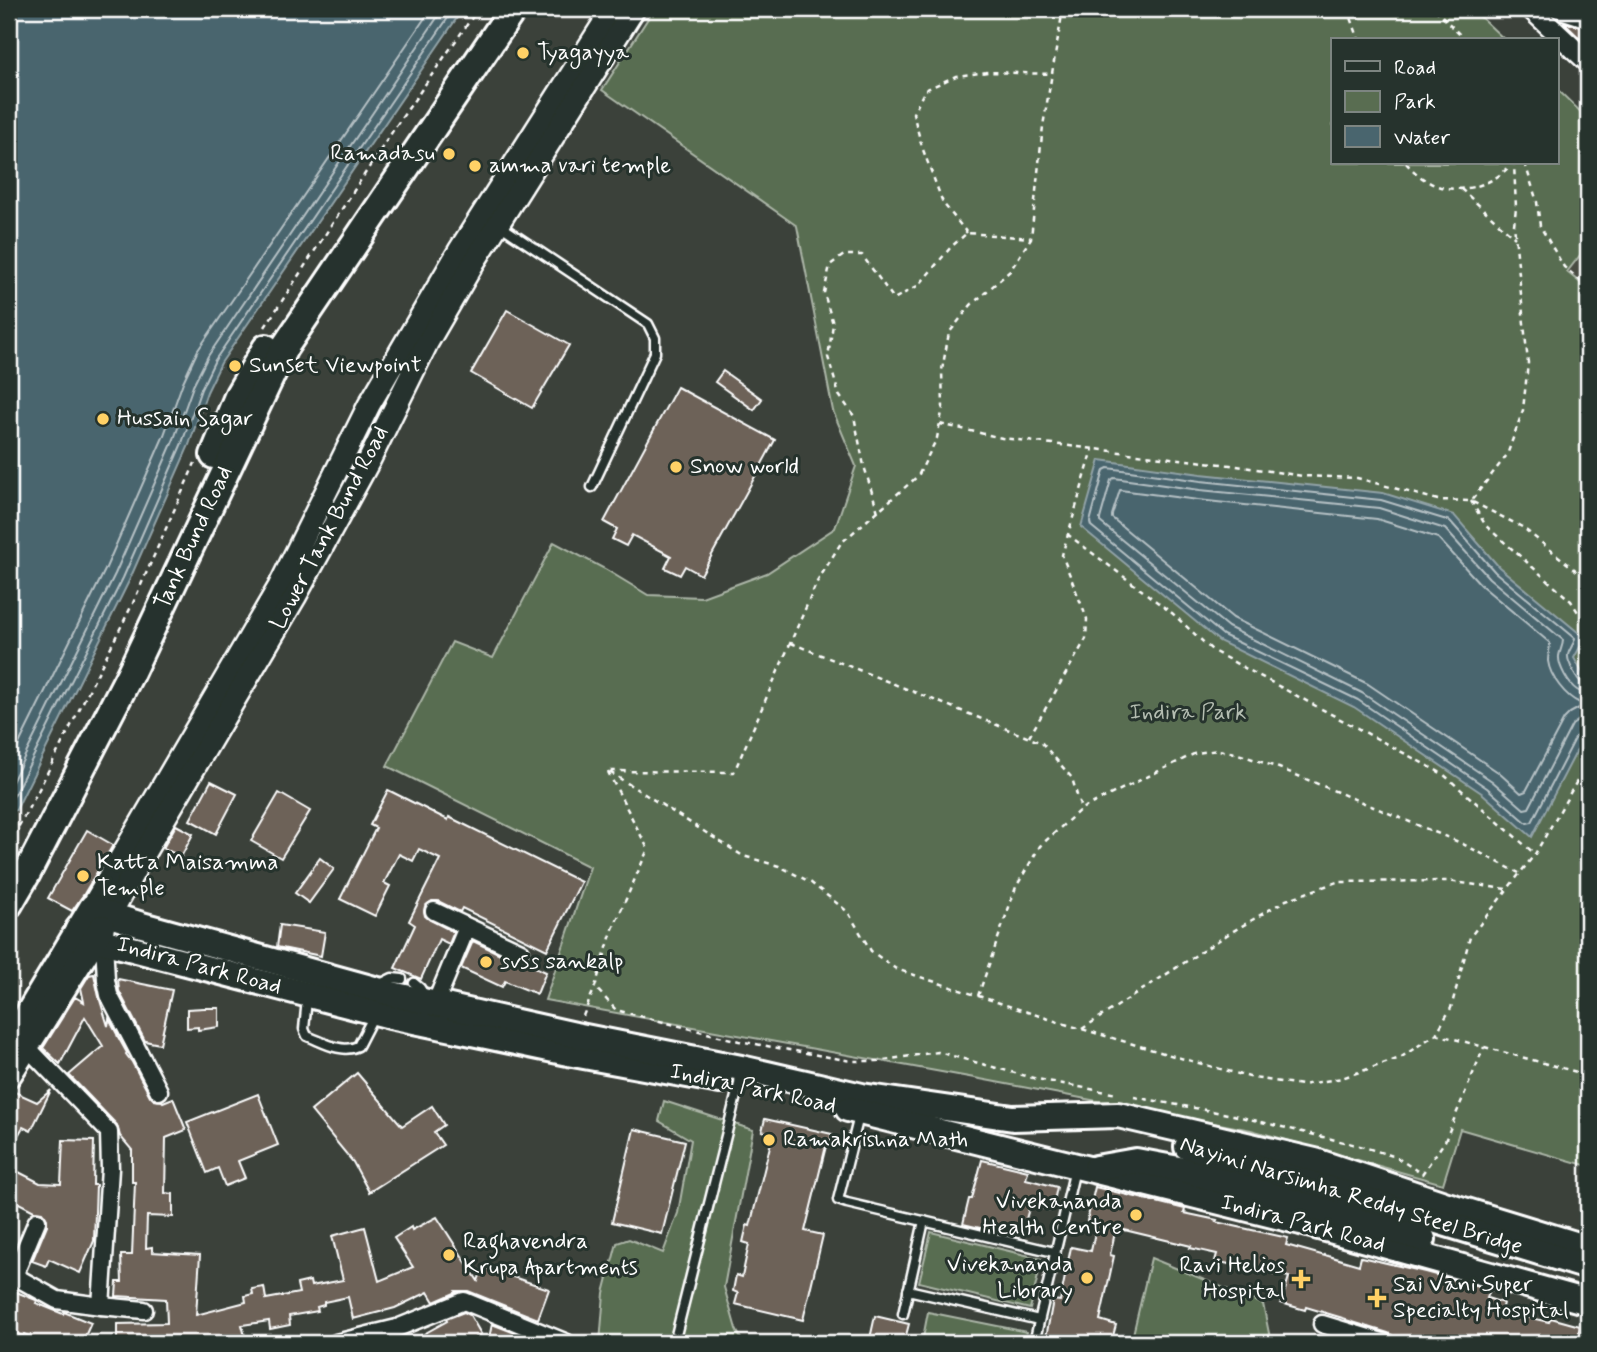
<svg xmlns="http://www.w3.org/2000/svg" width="1597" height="1352" viewBox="0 0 1597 1352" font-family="Mynerve,sans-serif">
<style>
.built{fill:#4a4b43}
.green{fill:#596d51;stroke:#acb6a8;stroke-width:2}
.water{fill:#49656e;stroke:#92a3a8;stroke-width:2}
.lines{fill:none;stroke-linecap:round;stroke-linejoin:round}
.shore{stroke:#b6c1c5;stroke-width:2}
.building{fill:#6d6259;stroke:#fff;stroke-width:2}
.service-casing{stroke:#fff;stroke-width:13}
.minor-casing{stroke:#fff;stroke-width:21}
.tertiary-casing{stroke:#fff;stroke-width:24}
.secondary-casing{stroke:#fff;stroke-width:26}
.primary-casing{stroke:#fff;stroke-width:30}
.trunk-casing{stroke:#fff;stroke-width:32}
.path{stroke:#fff;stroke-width:2.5;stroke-dasharray:5 5;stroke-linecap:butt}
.service{stroke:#26332d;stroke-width:8}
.minor{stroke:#26332d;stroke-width:16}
.tertiary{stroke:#26332d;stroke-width:19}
.secondary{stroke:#26332d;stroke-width:21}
.primary{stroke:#26332d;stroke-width:24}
.trunk{stroke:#26332d;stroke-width:26}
.poi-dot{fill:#ffd166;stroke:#26332d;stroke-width:2.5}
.labels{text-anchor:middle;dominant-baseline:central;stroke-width:6;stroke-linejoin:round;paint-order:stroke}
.poi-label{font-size:23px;fill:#fff;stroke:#26332d;text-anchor:start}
.street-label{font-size:23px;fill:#fff;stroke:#26332d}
.park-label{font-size:23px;fill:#b4bdb1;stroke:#26332d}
</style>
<rect width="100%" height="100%" fill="#3b413a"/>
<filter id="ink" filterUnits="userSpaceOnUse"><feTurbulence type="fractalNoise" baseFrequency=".0143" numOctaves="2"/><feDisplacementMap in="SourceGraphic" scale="14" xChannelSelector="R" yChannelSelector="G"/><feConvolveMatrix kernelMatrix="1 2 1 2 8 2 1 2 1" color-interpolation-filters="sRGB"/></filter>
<g filter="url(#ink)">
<polygon class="built" points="1588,245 1588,289 1567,272"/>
<g class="green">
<polygon points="654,9 1472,9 1505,40 1333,40 1333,163 1557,163 1557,89 1588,119 1588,245 1567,272 1588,289 1588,1166 1460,1129 1443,1184 1251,1130 980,1079 545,1000 590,867 387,766 452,642 493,658 554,542 605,569 648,595 702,597 767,573 835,528 856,466 833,411 797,226 602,90"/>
<polygon points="664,1101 753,1130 724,1287 736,1329 743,1343 600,1343 604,1293 617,1243 629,1239 663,1253 678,1213 691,1140 659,1121"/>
<polygon points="931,1232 1042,1259 1030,1309 919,1282"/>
<polygon points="1151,1258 1263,1304 1271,1343 1131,1343"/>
<polygon points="928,1312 1027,1332 1025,1343 922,1343"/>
</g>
<g class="water">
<polygon points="9,9 463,9 221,363 207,392 189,445 129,581 16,810 9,813"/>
<polygon points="1100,460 1201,474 1383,493 1454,515 1499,567 1585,638 1574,658 1588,682 1588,729 1532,837 1483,794 1354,707 1219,641 1081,527"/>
</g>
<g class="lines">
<g class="shore">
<path d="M1120,490L1198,500L1377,519L1438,538L1482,586L1550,643C1550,648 1548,655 1548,661C1550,677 1566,697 1580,703L1581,707L1570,713L1564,719L1526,791L1521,793L1498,772L1368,684L1233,618L1112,518V515Z"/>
<path d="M1588,684C1586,684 1584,684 1582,683C1577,680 1567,661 1568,655C1569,649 1574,645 1575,638L1495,572L1450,521L1381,500L1201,481L1108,468L1104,470L1090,522L1091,526L1223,635L1358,700L1487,788L1527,823L1532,822L1579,731L1583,728L1588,727"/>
<path d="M1588,693C1583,693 1582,693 1577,690C1569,685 1558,666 1559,656C1560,650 1563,646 1563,640L1489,578L1445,529L1379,508L1200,490L1114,478L1111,480L1100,519V522L1228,627L1362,693L1492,781L1524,809L1529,808L1572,725L1579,720L1588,718"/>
<polyline points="9,764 105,570 164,435 183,382 198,350 431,9"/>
<polyline points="9,788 115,574 174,439 193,386 208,356 443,9"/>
<polyline points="9,805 123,578 182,443 201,389 215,360 454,9"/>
</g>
</g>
<g class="building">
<polygon points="1563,22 1588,29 1588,46"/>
<polygon points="507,310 569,345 532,408 471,373"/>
<polygon points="723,371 762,399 754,410 715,382"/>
<polygon points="677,387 775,440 701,575 685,566 680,575 665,568 671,556 632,535 626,546 612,539 617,529 604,522"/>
<polygon points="211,781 237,794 216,834 190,820"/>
<polygon points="388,790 448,820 449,817 581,882 547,950 462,908 460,912 438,901 432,901 425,906 424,911 425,916 430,920 454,932 449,944 439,939 421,979 395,968 415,925 409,921 440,859 419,849 413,861 399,854 384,883 390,886 375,916 340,899 376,828 370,825"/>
<polygon points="279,793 310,811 281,858 251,841"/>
<polygon points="176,825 193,834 181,857 163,848"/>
<polygon points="87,830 113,845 84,894 72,911 48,898"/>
<polygon points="320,858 334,869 309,903 295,893"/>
<polygon points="280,925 325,932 321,956 277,947"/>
<polygon points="473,941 517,962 524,962 546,972 537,994 505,981 502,987 461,968"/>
<polygon points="94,974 99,997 108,1026 109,1019 118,1036 117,1035 127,1053 126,1054 132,1062 150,1096 154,1100 162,1101 163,1102 173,1098 186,1130 166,1138 165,1193 173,1194 173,1217 147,1216 146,1248 152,1247 152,1252 200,1255 196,1315 246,1302 245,1296 253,1294 252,1289 264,1287 266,1299 299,1293 297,1284 310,1281 311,1286 343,1280 332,1236 365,1227 379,1281 413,1267 394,1238 411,1227 412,1230 437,1217 478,1281 483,1267 549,1289 538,1319 468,1291 456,1291 457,1292 434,1302 428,1292 395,1308 353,1319 348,1297 324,1302 324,1305 317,1307 318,1311 289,1316 290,1325 270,1329 269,1321 242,1325 247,1343 117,1343 117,1324 167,1323 166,1299 116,1296 117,1282 122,1282 121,1255 132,1255 135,1182 132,1182 132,1150 120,1136 117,1125 69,1075 103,1046 85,1017 60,1064 43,1048 75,997 84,1002 81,988 89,975"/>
<polygon points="118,979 172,990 160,1044 145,1041 119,991"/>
<polygon points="204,1008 219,1008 219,1027 198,1030 198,1027 187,1028 187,1009"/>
<polygon points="357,1073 402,1126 432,1106 444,1125 434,1132 443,1145 369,1192 353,1162 311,1111"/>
<polygon points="51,1090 31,1131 23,1127 9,1151 9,1106 15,1092 37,1102"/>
<polygon points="258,1094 278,1145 238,1161 245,1178 225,1186 218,1168 207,1173 187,1122"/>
<polygon points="765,1119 832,1134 829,1147 826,1146 805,1231 823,1235 803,1320 735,1304 738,1293 733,1291 736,1275 742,1277 749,1244 743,1242 747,1225 750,1226 773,1134 762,1131"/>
<polygon points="634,1129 685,1141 662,1234 612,1222"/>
<polygon points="63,1140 94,1141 93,1185 96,1185 94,1241 80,1273 49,1259 46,1266 32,1261 47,1225 47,1219 42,1212 34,1211 9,1198 9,1167 40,1183 61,1184"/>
<polygon points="982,1160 1028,1171 1026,1179 1057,1187 1052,1211 1030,1205 1022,1233 1011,1230 1010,1235 963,1224 969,1199 972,1199"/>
<polygon points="1095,1187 1185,1209 1184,1213 1217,1220 1216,1222 1288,1238 1286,1245 1325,1256 1325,1255 1359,1265 1361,1257 1425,1272 1490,1290 1487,1298 1503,1303 1501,1311 1549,1322 1551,1318 1580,1326 1579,1331 1588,1334 1588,1343 1407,1343 1395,1340 1392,1335 1388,1333 1346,1320 1346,1319 1306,1307 1305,1310 1281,1303 1289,1277 1215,1261 1217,1254 1190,1248 1191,1246 1116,1228 1110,1255 1114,1256 1100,1320 1116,1325 1111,1343 1092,1340 1092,1343 1045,1343 1053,1300 1060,1301 1071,1247 1091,1251 1097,1223 1087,1221"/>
<polygon points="9,1289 36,1300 37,1301 36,1303 63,1314 64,1312 91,1323 82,1343 44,1343 24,1334 23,1336 9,1331"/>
<polygon points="464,1312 470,1315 481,1334 466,1343 427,1343 422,1335 447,1321 446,1319"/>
<polygon points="875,1316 909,1324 904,1343 869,1343"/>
<polygon points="492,1324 528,1338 527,1343 488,1343"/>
</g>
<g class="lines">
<defs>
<g id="service">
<polyline points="498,224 648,324 655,338 655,353 592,487"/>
<polyline points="414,983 420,988 425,996"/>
<polyline points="380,984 392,978 402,979"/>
<path d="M307,999L304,1029L307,1036C323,1042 341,1054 358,1046L374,1015"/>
<polyline points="859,1116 838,1200 847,1203 1054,1252"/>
<polyline points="908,1290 1039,1320"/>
<polyline points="903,1314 924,1221"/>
<polyline points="674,1343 739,1084 740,1071"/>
<polyline points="1034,1343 1075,1169"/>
</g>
<g id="minor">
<polyline points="1558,9 1588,19"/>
<polyline points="434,911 521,952"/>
<polyline points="104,941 106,980 109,995 159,1091"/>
<polyline points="435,1004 467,927"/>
<polyline points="26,1046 109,1132 110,1169 101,1306"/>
<polyline points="9,1273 57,1300 101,1306 144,1310"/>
<polyline points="14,1276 37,1221"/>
<polyline points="1322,1324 1385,1343"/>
<polyline points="336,1343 397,1328 464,1301 567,1343"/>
</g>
<polyline id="tertiary" points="1531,9 1588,62"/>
<g id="secondary">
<polyline points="92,907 279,587 369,405 459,251 613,9"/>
<polyline points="110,915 143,855 295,597 370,459 427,343 474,262 634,9"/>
</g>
<g id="primary">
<polyline points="78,929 94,939 390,1016 573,1054 720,1081"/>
<polyline points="9,1045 92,907 110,915 142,925 396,995 575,1035 741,1068 862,1096 1013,1118 1118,1115 1315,1161 1444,1204 1588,1248"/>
<polyline points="9,1074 102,927"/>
<polyline points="848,1109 1301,1222 1588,1302"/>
<polyline points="1187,1147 1378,1203 1588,1267"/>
<polyline points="1096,1168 1136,1161 1184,1170 1423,1239"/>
</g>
<g id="trunk">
<polyline points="214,455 239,394 266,348"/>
<polyline points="9,904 26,875 130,674 284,348 513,9"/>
</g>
</defs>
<use href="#service" class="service-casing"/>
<use href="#minor" class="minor-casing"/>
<use href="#tertiary" class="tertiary-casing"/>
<use href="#secondary" class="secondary-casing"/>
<use href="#primary" class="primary-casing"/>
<use href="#trunk" class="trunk-casing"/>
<g class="path">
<polyline points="1021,9 1062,18"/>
<polyline points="1063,9 1043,126 1031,238 1010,271 971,305 949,333 942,370 943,407 937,438 918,476 841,543 817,582 734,772 608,771 743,856 779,866 810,882 848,912 871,951 896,969 1058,1022 1177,1057 1253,1078 1302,1085 1342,1078 1400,1058 1436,1034 1451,1008 1470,937 1535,854 1588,762"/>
<polyline points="1348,9 1359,40"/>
<polyline points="1435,9 1465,40"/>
<path d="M1406,163C1414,172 1424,181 1437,186C1463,194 1495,185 1512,163"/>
<polyline points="1525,163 1537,202 1540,226 1564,267 1588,287"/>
<polyline points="1461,189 1515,238"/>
<polyline points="967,233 943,203 922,147 913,113 925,90 956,76 988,72 1052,74"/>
<polyline points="265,327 396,126 478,9"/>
<polyline points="940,424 1002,438 1230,465 1302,476 1357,478 1438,500 1471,501 1507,455 1523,410 1528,363 1514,225 1516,208 1514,163"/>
<polyline points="1471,501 1486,526 1571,601 1588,628"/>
<polyline points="1473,502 1522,527 1588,580"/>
<polyline points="878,512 864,466 854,416 839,395 828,357 833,324 824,293 830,265 844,255 862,255 894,299 919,285 951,247 967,233 1031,238"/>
<polyline points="1067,534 1172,613 1213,651 1443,774 1535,854"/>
<polyline points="791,643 1042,743 1072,778 1081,809"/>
<polyline points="1029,737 1086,639 1087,619 1062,555 1093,449"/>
<polyline points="608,772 648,849 612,931 595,987 616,1010 739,1041 851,1061 877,1061 938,1052 1037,1079 1117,1094"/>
<polyline points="9,844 38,791 133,603 195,463"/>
<polyline points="978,996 1016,887 1040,846 1081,809 1196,753 1218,750 1235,753 1279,768 1461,843 1519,873"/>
<polyline points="583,1016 595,987"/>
<polyline points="1082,1029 1230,933 1286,900 1337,882 1447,881 1506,889"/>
<polyline points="1436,1034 1588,1075"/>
<polyline points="1134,1097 1233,1115 1364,1147 1396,1157 1422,1174 1445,1141 1484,1047"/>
</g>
<use href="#service" class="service"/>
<use href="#minor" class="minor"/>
<use href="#tertiary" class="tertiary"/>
<use href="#secondary" class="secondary"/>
<use href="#primary" class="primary"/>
<use href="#trunk" class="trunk"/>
</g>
</g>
<g class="poi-dot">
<circle cx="523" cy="53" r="7"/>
<circle cx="449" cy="154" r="7"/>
<circle cx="475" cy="166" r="7"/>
<circle cx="235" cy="366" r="7"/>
<circle cx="103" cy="419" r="7"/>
<circle cx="676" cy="467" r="7"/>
<circle cx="83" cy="876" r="7"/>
<circle cx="486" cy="962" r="7"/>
<circle cx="769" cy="1140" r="7"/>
<circle cx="1136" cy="1215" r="7"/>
<circle cx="449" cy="1255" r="7"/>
<circle cx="1087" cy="1278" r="7"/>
<path d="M1297.5 1268.5h7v7h7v7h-7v7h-7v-7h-7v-7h7z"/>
<path d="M1373.5 1287.5h7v7h7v7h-7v7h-7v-7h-7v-7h7z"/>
</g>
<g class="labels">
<g class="poi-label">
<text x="537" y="53">Tyagayya</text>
<text x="435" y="154" text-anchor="end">Ramadasu</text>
<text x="489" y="166">amma vari temple</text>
<text x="249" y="366">Sunset Viewpoint</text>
<text x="117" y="419">Hussain Sagar</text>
<text x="690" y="467">Snow world</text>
<text x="97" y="863">Katta Maisamma<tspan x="97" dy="26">Temple</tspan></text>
<text x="500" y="962">svss sankalp</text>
<text x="783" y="1140">Ramakrishna Math</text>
<text x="1122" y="1202" text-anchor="end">Vivekananda<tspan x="1122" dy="26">Health Centre</tspan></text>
<text x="463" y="1242">Raghavendra<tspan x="463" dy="26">Krupa Apartments</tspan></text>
<text x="1073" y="1265" text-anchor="end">Vivekananda<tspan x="1073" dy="26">Library</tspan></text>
<text x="1285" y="1266" text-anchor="end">Ravi Helios<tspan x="1285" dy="26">Hospital</tspan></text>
<text x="1393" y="1285">Sai Vani Super<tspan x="1393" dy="26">Specialty Hospital</tspan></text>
</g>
<g class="street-label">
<text transform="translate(330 528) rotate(-62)">Lower Tank Bund Road</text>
<text transform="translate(194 538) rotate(-65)">Tank Bund Road</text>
<text transform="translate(199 966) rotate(15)">Indira Park Road</text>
<text transform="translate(753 1089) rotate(12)">Indira Park Road</text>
<text transform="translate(1351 1196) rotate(17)">Nayini Narsimha Reddy Steel Bridge</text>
<text transform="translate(1303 1224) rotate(15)">Indira Park Road</text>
</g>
<g class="park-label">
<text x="1188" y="713">Indira Park</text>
</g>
</g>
<rect width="1597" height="1352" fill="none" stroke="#26332d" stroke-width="35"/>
<rect x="18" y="18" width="1562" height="1317" fill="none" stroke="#fff" stroke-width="2.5" filter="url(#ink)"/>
<rect x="1331" y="38" width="228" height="126" fill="#26332d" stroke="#7d8581" stroke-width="2"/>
<rect x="1345" y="61" width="35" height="10" fill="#26332d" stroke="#7d8581" stroke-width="2"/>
<text x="1394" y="74" font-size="21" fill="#ffffff">Road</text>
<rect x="1345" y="91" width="35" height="21" fill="#596d51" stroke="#7d8581" stroke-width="2"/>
<text x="1394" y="108" font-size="21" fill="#ffffff">Park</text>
<rect x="1345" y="126" width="35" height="21" fill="#49656e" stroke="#7d8581" stroke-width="2"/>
<text x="1394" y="144" font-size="21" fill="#ffffff">Water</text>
</svg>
